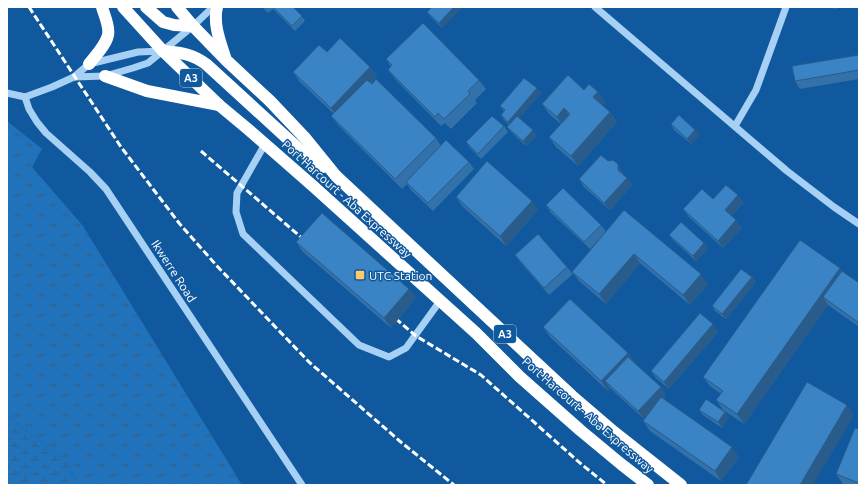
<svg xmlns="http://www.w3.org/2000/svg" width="866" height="492" viewBox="0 0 866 492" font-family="Ubuntu,sans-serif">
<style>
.grass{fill:url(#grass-tufts)}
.wetland{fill:url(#wetland-marsh)}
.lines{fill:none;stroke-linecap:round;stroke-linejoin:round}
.minor{stroke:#a7d0f5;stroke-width:7}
.highway{stroke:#fff;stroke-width:12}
.rail{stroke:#fff;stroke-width:3;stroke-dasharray:7 3;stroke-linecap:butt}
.wall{fill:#3271a9}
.shaded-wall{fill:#295c8a}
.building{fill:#3a83c5;stroke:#295c8a}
.poi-dot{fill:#ffc96b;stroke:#11599e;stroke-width:1.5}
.labels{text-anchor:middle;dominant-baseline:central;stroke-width:3;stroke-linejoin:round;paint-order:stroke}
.shield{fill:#11599e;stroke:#b8cde2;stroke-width:1}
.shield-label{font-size:11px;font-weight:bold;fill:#fff}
.street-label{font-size:12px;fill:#fff;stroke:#11599e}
.poi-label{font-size:12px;fill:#fff;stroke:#11599e;text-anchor:start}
</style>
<defs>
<pattern id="grass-tufts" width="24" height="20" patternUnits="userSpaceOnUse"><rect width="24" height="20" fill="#2072bb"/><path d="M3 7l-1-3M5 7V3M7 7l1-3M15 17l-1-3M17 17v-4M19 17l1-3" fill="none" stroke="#385d7e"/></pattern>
<pattern id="wetland-marsh" width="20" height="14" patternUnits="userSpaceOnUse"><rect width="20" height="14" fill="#2072bb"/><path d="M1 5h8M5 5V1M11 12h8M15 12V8" fill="none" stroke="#385d7e"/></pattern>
</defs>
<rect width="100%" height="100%" fill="#11599e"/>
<polygon class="grass" points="7,121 42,149 32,167 83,226 242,485 79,485 66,462 7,415"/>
<polygon class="wetland" points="7,415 66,462 79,485 7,485"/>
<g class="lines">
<g class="minor">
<polyline points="595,7 787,171 834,207 859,224"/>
<polyline points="74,77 105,76 133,68 148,63 193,26 213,7"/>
<polyline points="7,93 25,97"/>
<polyline points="25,97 29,109 37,122 46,133 90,172 106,189 302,485"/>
<polyline points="25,97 52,87 74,77 89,64 138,52 163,51"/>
<polyline points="735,126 756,90 786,7"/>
<polyline points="265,144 237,193 236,212 243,234 359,345 389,357 406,348 440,301"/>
</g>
<g class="highway">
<polyline points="123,7 163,51 219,105 249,130 313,186 476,333 520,377 580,430 621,464 648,485"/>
<polyline points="146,7 163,22 174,25 193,26"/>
<polyline points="177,7 193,26 226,60 270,101 306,139 336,176 572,396 614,432 681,485"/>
<path d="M217,7C213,24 220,41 225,57"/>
<path d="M163,51C181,53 191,53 206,64L300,150L323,167"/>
<path d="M89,64C96,55 106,45 108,35C110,26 104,15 102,7"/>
<polyline points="105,76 147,91 219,105"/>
</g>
<g class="rail">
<polyline points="29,7 121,147 179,223 217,266 309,362 402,443 454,485"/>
<polyline points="201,151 309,244"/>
<polyline points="388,312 416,336 481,375 580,463 607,485"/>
</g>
</g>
<g class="wall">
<polygon points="262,7 293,7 302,16 305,21 295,31 273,9 268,13"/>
<polygon points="432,7 462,7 442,28 431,17 427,12"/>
<polygon points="832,7 842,7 834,9"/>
<polygon points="327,52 370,67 377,76 371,83 436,138 441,146 469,162 474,169 433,211 411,190 407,184 402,189 338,125 331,116 334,114 300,82 293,72"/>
<polygon points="859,55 859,79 800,89 795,81"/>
<polygon points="386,59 479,80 486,89 475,100 477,103 451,129 445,123 441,126 395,79 388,70 391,67"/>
<polygon points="537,88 541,93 519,118 533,130 536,136 526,146 511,132 507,127 509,125 504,120 501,115 504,111 500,106"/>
<polygon points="584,90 598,92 605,102 602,105 610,112 617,122 578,166 556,147 549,137 561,124 549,114 542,104"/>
<polygon points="671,124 695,130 699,135 691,144 674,130"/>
<polygon points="504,126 508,132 481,159 470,148 466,142"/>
<polygon points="608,161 623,172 623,175 627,178 632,185 610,210 584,187 579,179"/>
<polygon points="738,195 743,203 731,216 736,220 742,228 723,248 689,217 683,209 713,199"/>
<polygon points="456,197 538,210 506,246 462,206"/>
<polygon points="546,205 601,225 606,232 708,284 690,305 640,263 606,304 579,281 572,272 600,239 590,249 551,213"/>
<polygon points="669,235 704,243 708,248 696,261 673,240"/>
<polygon points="296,242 409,289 416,298 391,328 303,252"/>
<polygon points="515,255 567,267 573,274 549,295 520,262"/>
<polygon points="842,271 859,283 859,327 828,305 744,424 723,410 716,400 721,394 710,386 703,377"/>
<polygon points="752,277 756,282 726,319 715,311 712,306"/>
<polygon points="543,327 628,353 634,363 661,387 666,395 663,399 739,457 721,481 650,431 643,421 650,412 644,419 610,388 608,391 550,337"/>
<polygon points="718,332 669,389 656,378 651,371"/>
<polygon points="699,410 729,417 722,428 703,415"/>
<polygon points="859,429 859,485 846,485 843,484 836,474"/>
</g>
<g class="shaded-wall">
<polygon points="454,7 462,7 442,28 439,23"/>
<polygon points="370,67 377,76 338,118 331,108"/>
<polygon points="537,88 541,93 512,127 508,122"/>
<polygon points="598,92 605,102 600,107 593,97"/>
<polygon points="564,108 571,118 563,126 557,117"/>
<polygon points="610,112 617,122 578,166 571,156"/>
<polygon points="533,130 536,136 526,146 523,141"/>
<polygon points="695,130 699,135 691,144 687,139"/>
<polygon points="618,164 623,172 624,178 618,170"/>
<polygon points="627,178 632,185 610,210 604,203"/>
<polygon points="738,195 743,203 730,217 725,210"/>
<polygon points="532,201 538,210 506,246 500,236"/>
<polygon points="736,220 742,228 723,248 718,241"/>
<polygon points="704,243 708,248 696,261 693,256"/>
<polygon points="634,254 640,263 606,304 599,294"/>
<polygon points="840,268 847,278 823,297 828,305 744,424 737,414"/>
<polygon points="701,274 708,284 690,305 683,295"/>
<polygon points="752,277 756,282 726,319 722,314"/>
<polygon points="409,289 416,298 391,328 384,318"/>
<polygon points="713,324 718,332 669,389 664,382"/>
<polygon points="628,353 635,362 612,387 605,381 610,388 608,391 601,381"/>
<polygon points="661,387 666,395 644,419 638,411"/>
<polygon points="847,405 854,415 813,485 800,485"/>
<polygon points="725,412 729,417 722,428 718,422"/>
<polygon points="732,447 739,457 721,481 715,471"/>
</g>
<g class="building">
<polygon points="273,7 293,7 302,16 292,26"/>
<polygon points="432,7 454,7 439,23 427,12"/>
<polygon points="423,23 479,80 468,91 470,94 444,119 438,113 435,117 388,70 392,65 386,59"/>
<polygon points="340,38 370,67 331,108 293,72 319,45 327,52"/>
<polygon points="859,55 859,70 795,81 792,66"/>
<polygon points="568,75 584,90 589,84 598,92 593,97 610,112 571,156 549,137 570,114 564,108 557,117 542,104"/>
<polygon points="524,78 537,88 508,122 501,115 505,110 500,106"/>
<polygon points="376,79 436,138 395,179 331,116 367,80 372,84"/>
<polygon points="679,115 695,130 687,139 671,124"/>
<polygon points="492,116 504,126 478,154 466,142"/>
<polygon points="517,116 533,130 523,141 507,127"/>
<polygon points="446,140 469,162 428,203 406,182"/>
<polygon points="601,155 608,161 613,160 618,164 618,170 627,178 604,203 579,179"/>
<polygon points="487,161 532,201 500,236 456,197"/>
<polygon points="726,185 738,195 725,210 736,220 718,241 683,209 702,189 713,199"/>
<polygon points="563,188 601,225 584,242 546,205"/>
<polygon points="624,210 701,274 683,295 634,254 599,294 572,272"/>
<polygon points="322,213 409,289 384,318 296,242"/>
<polygon points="681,222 704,243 693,256 669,235"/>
<polygon points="538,234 567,267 544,288 515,255"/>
<polygon points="800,240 840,268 737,414 716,400 723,391 703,377"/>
<polygon points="741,269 752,277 722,314 712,306"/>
<polygon points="842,271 859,283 859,323 823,297"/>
<polygon points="570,299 628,353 601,381 543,327"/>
<polygon points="700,313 713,324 664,382 651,371"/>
<polygon points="628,357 661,387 638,411 605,381"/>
<polygon points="807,382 847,405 800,485 746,485"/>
<polygon points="661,397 732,447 715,471 643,421"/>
<polygon points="706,399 725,412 718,422 699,410"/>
<polygon points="855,428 859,429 859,483 836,474"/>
</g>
<rect class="poi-dot" x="355" y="270" width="10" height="10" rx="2"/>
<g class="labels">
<g class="shield">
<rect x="180" y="69" width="22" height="18" rx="3"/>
<rect x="494" y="325" width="22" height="18" rx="3"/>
</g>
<g class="shield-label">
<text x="191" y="78">A3</text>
<text x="505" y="334">A3</text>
</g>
<g class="street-label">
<text transform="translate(347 199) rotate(42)">Port Harcourt - Aba Expressway</text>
<text transform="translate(174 271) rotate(57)">Ikwerre Road</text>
<text transform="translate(588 415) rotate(41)">Port Harcourt - Aba Expressway</text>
</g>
<g class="poi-label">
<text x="369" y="275">UTC Station</text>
</g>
</g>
<rect width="866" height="492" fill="none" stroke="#ffffff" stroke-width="16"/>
</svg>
